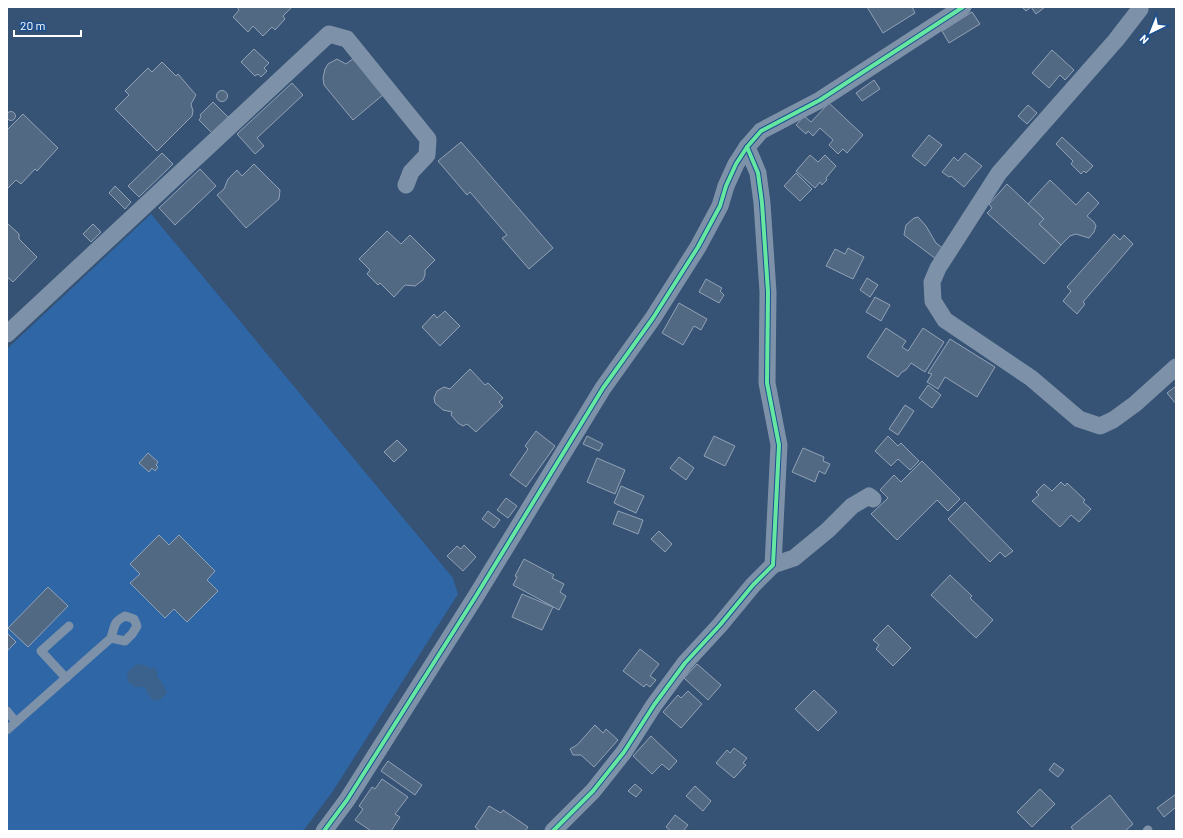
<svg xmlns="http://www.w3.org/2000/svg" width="1183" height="838" viewBox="0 0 1183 838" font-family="Barlow,sans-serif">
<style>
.green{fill:#2f66a5}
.water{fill:#3b618d}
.building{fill:#526984;stroke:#92a2b6}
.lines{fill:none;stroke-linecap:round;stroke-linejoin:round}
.service{stroke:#7d92a8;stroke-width:9}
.minor{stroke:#7d92a8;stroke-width:17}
.cycleway-casing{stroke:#1b4f8f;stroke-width:6}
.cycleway{stroke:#66e7a1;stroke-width:4}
</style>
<rect width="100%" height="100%" fill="#365274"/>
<polygon class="green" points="151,214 453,578 458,594 333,791 303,831 7,831 7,349"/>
<path class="water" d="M138,664L146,666L150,669L153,667L158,672L157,676L164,686L167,692C157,708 150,700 145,687H135L128,682L127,675L130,669Z"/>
<g class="building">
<polygon points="237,7 292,7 283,16 285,19 275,30 272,27 263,36 253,26 248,32 233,17 239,10"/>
<polygon points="867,7 912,7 915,13 883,33"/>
<polygon points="1022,7 1045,7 1036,14 1031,7 1026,11"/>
<polygon points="972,12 980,24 949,43 942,31"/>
<polygon points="254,49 269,63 264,68 267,71 261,77 258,74 255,76 241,62"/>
<polygon points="1052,50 1074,70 1065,80 1060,75 1049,88 1032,73"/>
<polygon points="354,58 384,94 353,120 324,85 323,78 325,69 328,64 337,59 346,64"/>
<polygon points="162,62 176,76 178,74 196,95 191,104 193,111 192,116 157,151 115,109 129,95 125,91 148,68 152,72"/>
<polygon points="874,80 880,89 862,101 856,93"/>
<polygon points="292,83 303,95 257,138 264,146 255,154 237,134"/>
<circle cx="222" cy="96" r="5.5"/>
<polygon points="213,102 229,118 213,134 199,120 201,117 200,115"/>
<polygon points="829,103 863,135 847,153 843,149 838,154 829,145 833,140 820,128 813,136 808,131 806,134 796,125 804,116 811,122"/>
<polygon points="1028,105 1037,113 1027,124 1018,116"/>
<circle cx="11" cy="116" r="4.5"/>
<polygon points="23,114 58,148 37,171 35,169 21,184 16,180 7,189 7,130"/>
<polygon points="929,135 942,145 925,166 912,156"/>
<polygon points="1062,137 1093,166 1086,173 1084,171 1081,174 1071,164 1073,161 1056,144"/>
<polygon points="461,142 553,248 529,269 502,238 507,235 470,192 467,195 438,161"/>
<polygon points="162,153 173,164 139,197 128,186"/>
<polygon points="965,153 982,166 964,187 951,176 949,177 942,172 954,157 958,161"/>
<polygon points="810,155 818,162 825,155 836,166 826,178 827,180 822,185 820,182 815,188 796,171"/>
<polygon points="254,164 280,190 279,199 246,228 217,195 224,189 228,179 237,170 242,176"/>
<polygon points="200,169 216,186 175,225 159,208"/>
<polygon points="796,173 812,189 800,201 784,186"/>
<polygon points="1050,180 1076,205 1088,192 1099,203 1087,216 1094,222 1096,226 1094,232 1089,238 1076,234 1070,236 1061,245 1039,224 1044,219 1028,204"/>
<polygon points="1007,184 1044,219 1039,224 1061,245 1044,264 987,213 992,208 989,204"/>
<polygon points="115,186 131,202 125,209 109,193"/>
<polygon points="918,217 926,226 936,243 944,249 936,259 904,235 906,225 914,218"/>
<polygon points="7,223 19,234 19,239 37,257 13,282 7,277"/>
<polygon points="93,224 101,232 91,242 83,234"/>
<polygon points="387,231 401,244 410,235 435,260 425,270 425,275 423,280 415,286 405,285 394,297 380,283 378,285 367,274 370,270 359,259"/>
<polygon points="1114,234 1120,240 1124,235 1133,244 1083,302 1085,304 1077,314 1063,301 1071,291 1067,287"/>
<polygon points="848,248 864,257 853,279 826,266 835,249 845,254"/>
<polygon points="867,278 878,285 870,297 860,290"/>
<polygon points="706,279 722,288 720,291 724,295 719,303 699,292"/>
<polygon points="875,297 890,305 881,321 866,312"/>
<polygon points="679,303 707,319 701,330 694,326 683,345 662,333"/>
<polygon points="445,311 460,326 440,346 422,327 434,314 437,318"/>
<polygon points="886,328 906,341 902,347 908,351 923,328 944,342 925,372 911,363 906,370 902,372 898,377 867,357"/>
<polygon points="950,339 995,367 977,397 945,377 938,389 927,382 932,374 928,373"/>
<polygon points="470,369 485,385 488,383 503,398 499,402 503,406 476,432 467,424 463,426 458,423 451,415 452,412 443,410 435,403 434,398 437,391 444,387 450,389"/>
<polygon points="928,385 941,395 932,408 919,398"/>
<polygon points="1176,386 1176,404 1167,393"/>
<polygon points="905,405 914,411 898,435 889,429"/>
<polygon points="536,431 555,446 526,487 510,475 528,449 525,446"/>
<polygon points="587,436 603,444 599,451 583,444"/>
<polygon points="714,436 735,446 725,466 704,456"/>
<polygon points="888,436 898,446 901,443 919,461 910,470 898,459 891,466 875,451"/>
<polygon points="397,440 407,450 394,462 384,452"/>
<polygon points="803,448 824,457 823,461 830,464 825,474 819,471 815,482 792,472"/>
<polygon points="148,453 158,462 156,465 158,467 155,471 152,468 149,472 139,463"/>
<polygon points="679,457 694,468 686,480 670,468"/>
<polygon points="597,458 625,470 615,494 587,482"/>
<polygon points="922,461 960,499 948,511 937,500 897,540 871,514 888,498 880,490 894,475 901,482"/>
<polygon points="1061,482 1065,486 1067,483 1085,500 1083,502 1091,509 1079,522 1071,515 1060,527 1032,501 1039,495 1036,492 1044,484 1052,491"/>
<polygon points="621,486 644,496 636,513 614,503"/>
<polygon points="506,498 517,506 508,518 497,510"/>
<polygon points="965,502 1013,551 1005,557 1000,552 990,562 948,519"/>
<polygon points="488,511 500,520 494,528 482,519"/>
<polygon points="618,511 643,520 638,534 613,524"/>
<polygon points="659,531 672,544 665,552 651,539"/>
<polygon points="159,535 169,545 179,535 215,571 207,580 218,591 187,622 174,609 165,618 130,583 140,574 130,564"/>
<polygon points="464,545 476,557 463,571 447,556 457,546 461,549"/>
<polygon points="524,559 554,575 552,578 564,584 560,592 566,596 559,610 513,585 517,577 515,576"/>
<polygon points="950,575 972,596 970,598 993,620 976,638 931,595"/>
<polygon points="48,587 68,606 28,647 8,628"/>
<polygon points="522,594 553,607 542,630 512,617"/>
<polygon points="888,625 911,648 893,666 876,649 879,645 873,640"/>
<polygon points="7,633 16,642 7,651"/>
<polygon points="640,649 659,664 650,676 656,680 650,687 646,684 644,687 623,671"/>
<polygon points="697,664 721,685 708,700 684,678"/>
<polygon points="814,690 837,712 818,731 795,709"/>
<polygon points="688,691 702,704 681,728 663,712 678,695 681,698"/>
<polygon points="595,725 603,733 606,729 618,740 594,767 581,755 573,755 570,749 577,745"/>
<polygon points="651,736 677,761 669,770 662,764 652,774 633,756"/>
<polygon points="734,748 747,758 743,763 746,765 734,778 716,763 727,750 730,753"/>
<polygon points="388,761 422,785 415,795 381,771"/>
<polygon points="1054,763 1064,770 1058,777 1049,770"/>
<polygon points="382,779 408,797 395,814 400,817 391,831 371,831 355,820 363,809 359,806 372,787 375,789"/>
<polygon points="635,784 642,790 636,797 628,791"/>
<polygon points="695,786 711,801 703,811 686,796"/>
<polygon points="1040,789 1055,804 1032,827 1017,812"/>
<polygon points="1176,794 1176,807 1164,817 1157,808"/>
<polygon points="1110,795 1133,824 1125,831 1074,831 1071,827"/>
<polygon points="489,806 501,813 503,810 528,827 525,831 480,831 475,827"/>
<polygon points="675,815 688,825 683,831 671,831 666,827"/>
</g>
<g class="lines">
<g class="service">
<polyline points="66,678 41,651 69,626"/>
<polyline points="7,711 16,722"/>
<path d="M7,730L111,638C115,626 113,622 125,616L134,619L137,626L132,634L125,641L111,638"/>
<polyline points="1147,831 1148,830"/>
</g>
<g class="minor">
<polyline points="1139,7 1140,9 1116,40 999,173 938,268 932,282 933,301 945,320 1031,378 1079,419 1100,426 1113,420 1135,404 1176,367"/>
<polyline points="7,334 329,34 347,39 428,139 427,155 411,172 406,185"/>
<polyline points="773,565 794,558 828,530 852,506 869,496 873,499"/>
<polyline points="324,831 347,800 476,596 603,388 653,318 698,247 720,206 726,186 736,164 747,147 761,131 820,100 963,7"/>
<polyline points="553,831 593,791 624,752 654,705 685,663 720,625 753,585 773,565 779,445 767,383 768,292 762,203 758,173 747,147"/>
</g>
<defs>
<g id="cycleway">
<polyline points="324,831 347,800 476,596 603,388 653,318 698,247 720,206 726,186 736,164 747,147 761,131 820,100 963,7"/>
<polyline points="553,831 593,791 624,752 654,705 685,663 720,625 753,585 773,565 779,445 767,383 768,292 762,203 758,173 747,147"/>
</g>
</defs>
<use href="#cycleway" class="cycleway-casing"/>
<use href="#cycleway" class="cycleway"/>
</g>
<rect width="1183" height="838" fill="none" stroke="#ffffff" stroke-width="16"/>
<g transform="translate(1151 32) rotate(223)" stroke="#1b4f8f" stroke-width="3" paint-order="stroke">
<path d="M0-3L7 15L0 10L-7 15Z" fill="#ffffff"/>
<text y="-6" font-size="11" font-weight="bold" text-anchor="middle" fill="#ffffff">N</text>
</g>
<path d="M14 30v6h67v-6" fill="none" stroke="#ffffff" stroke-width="2"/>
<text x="20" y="30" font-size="12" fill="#ffffff" stroke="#1b4f8f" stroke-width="3" paint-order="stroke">20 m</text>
</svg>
